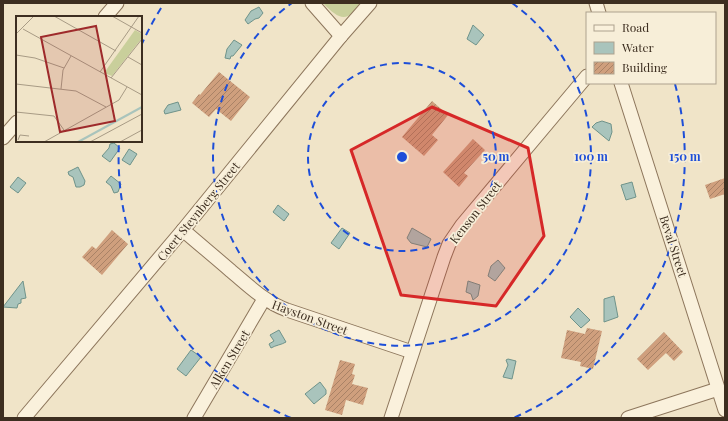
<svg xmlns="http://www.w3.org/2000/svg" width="728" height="421" viewBox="0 0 728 421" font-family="'Playfair Display',serif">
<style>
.green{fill:#c9cf9b}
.water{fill:#a9c4bc;stroke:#6f938a}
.building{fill:url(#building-hatch)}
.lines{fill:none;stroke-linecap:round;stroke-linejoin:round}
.street-casing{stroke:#8d765c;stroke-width:15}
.street{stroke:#faf1dc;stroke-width:13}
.marked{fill:#d62828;fill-opacity:0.2;stroke:#d62828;stroke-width:3;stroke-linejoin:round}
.ring{fill:none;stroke:#1d4ed8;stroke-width:2;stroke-dasharray:7 5}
.labels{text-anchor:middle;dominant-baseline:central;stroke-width:3.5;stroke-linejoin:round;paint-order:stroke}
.street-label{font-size:12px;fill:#3d2e20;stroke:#f7eed8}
.inset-river{fill:none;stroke:#a9c4bc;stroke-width:2}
.inset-road{fill:none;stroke:#a89b85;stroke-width:1}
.view{fill:#9e2a2b;fill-opacity:0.15;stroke:#9e2a2b;stroke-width:2}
.inset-edge{fill:none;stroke:#3d2e20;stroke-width:2}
.centre{fill:#1d4ed8;stroke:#f7eed8;stroke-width:2}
.ring-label{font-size:12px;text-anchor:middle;font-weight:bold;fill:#1d4ed8;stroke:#f7eed8;stroke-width:3.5;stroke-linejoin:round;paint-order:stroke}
</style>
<defs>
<pattern id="building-hatch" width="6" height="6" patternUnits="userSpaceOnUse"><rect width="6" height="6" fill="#cf9f7d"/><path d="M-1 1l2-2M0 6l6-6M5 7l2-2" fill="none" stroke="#a98266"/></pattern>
</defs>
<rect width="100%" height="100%" fill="#f0e4c8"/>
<path class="green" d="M323,3H363C347,22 340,21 323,3Z"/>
<g class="water">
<polygon points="259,7 263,13 259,18 255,19 248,24 245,20 251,11"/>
<polygon points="473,25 484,35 476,45 467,39"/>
<polygon points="234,40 242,45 233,56 231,56 230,59 225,58 227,49"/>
<polygon points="178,102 181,110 165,114 164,111 168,105"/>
<polygon points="602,121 611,124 612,132 609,141 592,127 596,123"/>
<polygon points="114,143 120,148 110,162 102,156 109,148 110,144"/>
<polygon points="129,149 137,154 130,165 122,160"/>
<polygon points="78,167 85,181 84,185 80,187 76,187 73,177 69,175 68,172"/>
<polygon points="111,176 121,184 118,192 114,193 111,186 106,182"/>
<polygon points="18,177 26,183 18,193 10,187"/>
<polygon points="632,182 636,197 626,200 621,185"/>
<polygon points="278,205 289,214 284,221 273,212"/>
<polygon points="342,228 350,233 339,249 331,243"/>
<polygon points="412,228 431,239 427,247 411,243 407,238"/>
<polygon points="498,260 505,268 495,281 488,276 491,266"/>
<polygon points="23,281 26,298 21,299 21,303 18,304 17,308 3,307"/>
<polygon points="468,281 480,285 478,296 473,300 471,294 466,292"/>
<polygon points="614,296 618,317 604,322 604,299"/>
<polygon points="578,308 590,320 581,328 570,317"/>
<path d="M279,330L286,342C281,345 276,345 271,348L269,344L274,341L270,335Z"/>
<polygon points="191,350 201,357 186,376 177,369"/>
<polygon points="508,359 516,361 512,379 503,377 508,365 506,360"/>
<polygon points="320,382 326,390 326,394 314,404 305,394"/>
</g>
<g class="building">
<polygon points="219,72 250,97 231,121 216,109 209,117 192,103 199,94 200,95"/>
<polygon points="432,101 448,115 432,135 438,140 424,156 402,137"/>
<polygon points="473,139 485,150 464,173 468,176 459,187 443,172"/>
<polygon points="725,178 725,194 710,199 705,185"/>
<polygon points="112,230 128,244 102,275 82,257 92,246 96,249"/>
<polygon points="587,328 602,331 593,369 580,366 581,362 561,358 567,330 585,334"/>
<polygon points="664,332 683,352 674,361 666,353 648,370 637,359"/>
<polygon points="340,360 355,364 352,374 355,375 352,384 368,388 363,405 346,400 342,415 325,410"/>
</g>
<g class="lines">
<defs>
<g id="street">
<polyline points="312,3 341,36"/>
<polyline points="596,3 599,13"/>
<polyline points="105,17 117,3"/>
<polyline points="621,83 725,410"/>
<polyline points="3,138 17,122"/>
<path d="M183,230C199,244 215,257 231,271C249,286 265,302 287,310L412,352"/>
<polyline points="24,418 183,230 341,36 370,3"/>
<polyline points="194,418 264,299"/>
<polyline points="391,418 444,257 449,244 462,225 587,76"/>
<polyline points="628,418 718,389"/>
</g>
</defs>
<use href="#street" class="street-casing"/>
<use href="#street" class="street"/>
</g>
<path class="marked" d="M432,107L528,148L544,236L496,306L401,295L351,150Z"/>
<g class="ring">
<circle cx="402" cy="157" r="94"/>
<path d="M512 3A189 189 0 1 1 292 3"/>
<path d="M291 418A283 283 0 0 1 119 142M141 46A283 283 0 0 1 163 5M675 84A283 283 0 0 1 513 418"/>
</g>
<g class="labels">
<g class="street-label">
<text transform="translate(198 211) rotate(-51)">Coert Steynberg Street</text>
<text transform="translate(475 212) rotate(-52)">Kenson Street</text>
<text transform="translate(674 246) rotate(72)">Beval Street</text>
<text transform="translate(310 317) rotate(20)">Hayston Street</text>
<text transform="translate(229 359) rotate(-59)">Alken Street</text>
</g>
</g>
<g transform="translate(16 16)">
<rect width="126" height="126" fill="#f0e4c8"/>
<path d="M119,14L126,18V22L96,60L88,57Z" fill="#c9cf9b"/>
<path class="inset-river" d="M62,126L126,91"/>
<path class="inset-road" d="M38,0L100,35M96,0L126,17M7,13L126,79M0,18L18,0M0,39L19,42L48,52M112,41L126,49M84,56L123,0M95,62L126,23M0,68L60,75L90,91M45,73L47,54L55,40M0,96L38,100L48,114M2,124L4,119L13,120M28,126L103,84L111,71M74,126L126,98M104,126L126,114"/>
<path class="view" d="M80,10L99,105L44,116L25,21Z"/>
<rect width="126" height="126" class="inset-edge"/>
</g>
<circle cx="402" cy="157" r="6" class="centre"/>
<g class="ring-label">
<text x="496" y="161">50 m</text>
<text x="591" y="161">100 m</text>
<text x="685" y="161">150 m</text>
</g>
<rect width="728" height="421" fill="none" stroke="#3d2e20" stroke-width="8"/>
<rect x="586" y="12" width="130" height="72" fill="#f7eed8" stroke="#ada18e"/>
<rect x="594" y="25" width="20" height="6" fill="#faf1dc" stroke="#ada18e"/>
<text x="622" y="32" font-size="12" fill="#3d2e20">Road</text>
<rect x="594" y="42" width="20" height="12" fill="#a9c4bc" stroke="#ada18e"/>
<text x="622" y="52" font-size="12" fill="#3d2e20">Water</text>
<rect x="594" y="62" width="20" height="12" fill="url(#building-hatch)" stroke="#ada18e"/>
<text x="622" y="72" font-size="12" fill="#3d2e20">Building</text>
</svg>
